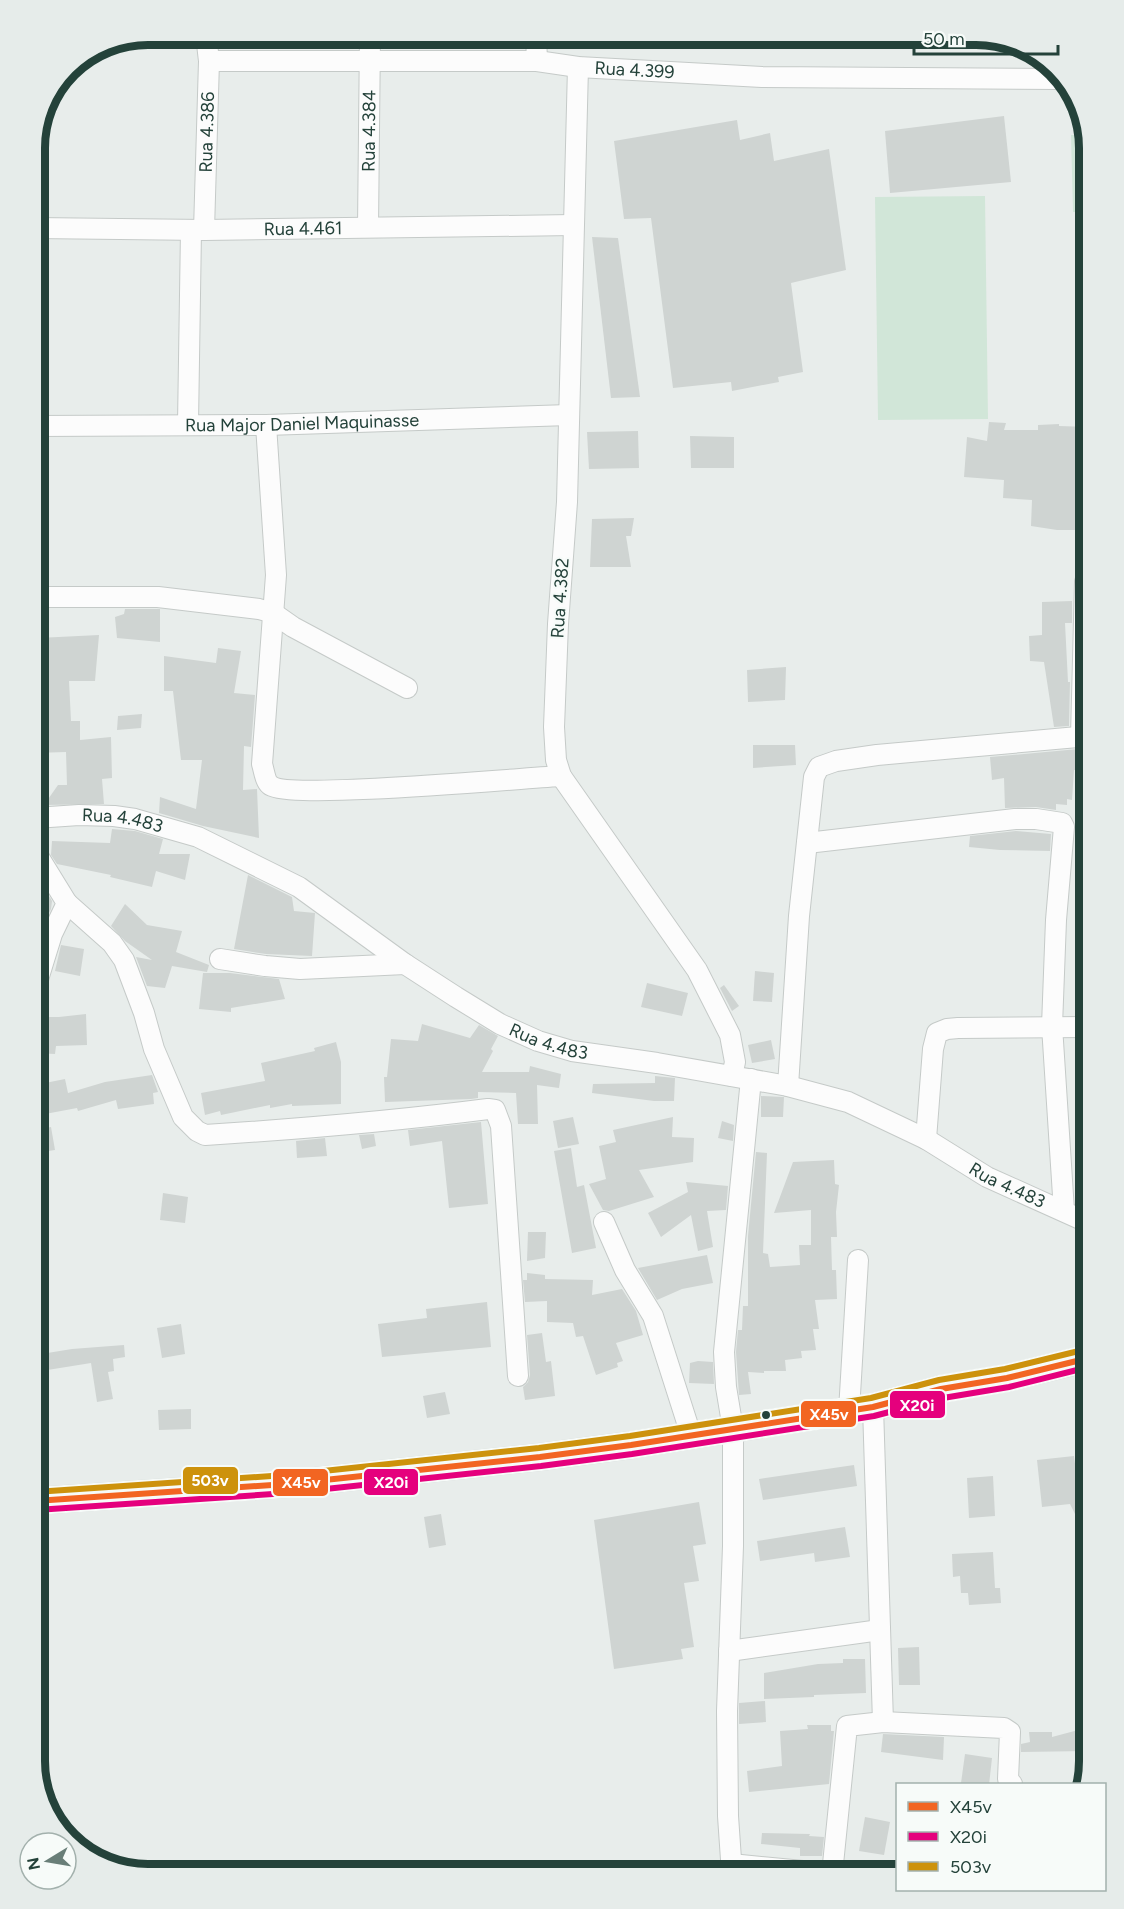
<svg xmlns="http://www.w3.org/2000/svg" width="1124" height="1909" viewBox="0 0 1124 1909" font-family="Figtree,sans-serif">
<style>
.green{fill:#d1e6d8}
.building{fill:#cfd4d2}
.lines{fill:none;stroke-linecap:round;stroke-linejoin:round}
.minor-casing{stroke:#c5cac8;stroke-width:22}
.major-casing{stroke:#c3ccc9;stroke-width:28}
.minor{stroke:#fcfcfc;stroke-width:20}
.major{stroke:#cfd7d5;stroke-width:26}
.bus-1-casing{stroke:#f7fbf9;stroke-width:10}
.bus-2-casing{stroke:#f7fbf9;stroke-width:10}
.bus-3-casing{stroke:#f7fbf9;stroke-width:10}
.bus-1{stroke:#f26522;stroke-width:6}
.bus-2{stroke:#e5007d;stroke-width:6}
.bus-3{stroke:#cd920c;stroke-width:6}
.bus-dot{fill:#24423a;stroke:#f7fbf9;stroke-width:2}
.labels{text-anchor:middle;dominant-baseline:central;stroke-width:4.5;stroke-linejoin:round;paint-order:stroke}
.street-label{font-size:18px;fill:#24423a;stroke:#f7fbf9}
.rim{fill:none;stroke:#24423a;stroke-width:8}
.line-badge{stroke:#f7fbf9;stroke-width:2}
.badge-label{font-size:16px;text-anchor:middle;font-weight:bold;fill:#fff}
</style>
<rect width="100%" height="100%" fill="#e8edeb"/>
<g class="green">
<polygon points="1071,135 1086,135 1089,148 1089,212 1073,212"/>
<polygon points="985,196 988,419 878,420 875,197"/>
</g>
<g class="building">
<polygon points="1004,116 1011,182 890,193 885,131"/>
<polygon points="737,120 740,140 770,133 774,161 829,149 846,270 791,283 803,372 778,377 779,382 732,391 731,382 673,388 651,218 624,219 614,141"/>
<polygon points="592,237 618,238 640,397 611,398"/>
<polygon points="989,422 1006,423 1004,430 1038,430 1038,425 1059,424 1059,426 1089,427 1085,509 1082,530 1057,530 1031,526 1032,500 1003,498 1004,480 964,477 967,437 987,441"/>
<polygon points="638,431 639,468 589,469 587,432"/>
<polygon points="690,436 734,437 734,468 691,468"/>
<polygon points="634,518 631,536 626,536 631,567 590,567 592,519"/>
<polygon points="1072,601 1072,623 1065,623 1068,682 1070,682 1069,726 1054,727 1044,662 1030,661 1029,636 1042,635 1042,602"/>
<polygon points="125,609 160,609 160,642 117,638 115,617 124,614"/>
<polygon points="99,635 95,681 69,681 71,721 80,721 80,740 111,737 112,778 102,779 104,804 44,805 58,785 67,785 66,752 35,753 35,658 43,659 38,638"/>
<polygon points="218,648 241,651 234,693 255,695 251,747 244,746 243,790 257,789 259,838 203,826 159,813 160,797 196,809 202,760 181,760 173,691 164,691 164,656 216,663"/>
<polygon points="786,667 785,700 748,702 747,670"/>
<polygon points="142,714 141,728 117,730 118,716"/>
<polygon points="753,745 795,745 796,765 753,768"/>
<polygon points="1089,748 1089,771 1074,770 1072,800 1067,799 1067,805 1056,804 1056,810 1036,807 1005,808 1004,778 992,780 990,757"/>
<polygon points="112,829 135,831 163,839 159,854 190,854 185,880 156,871 152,887 110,877 111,875 57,864 51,855 52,841 110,843"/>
<polygon points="1016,831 1051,834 1050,851 1000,850 969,847 970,836"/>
<polygon points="35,873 52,901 51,909 41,929 35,950"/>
<polygon points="248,875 292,897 294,911 315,913 312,956 266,954 234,949"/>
<polygon points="125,904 147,925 182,931 176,952 209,965 207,972 172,966 165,988 147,986 136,957 152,960 125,941 111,926"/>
<polygon points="61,945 84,949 80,976 55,971"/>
<polygon points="755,971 774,973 772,1002 753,1001"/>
<polygon points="203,973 230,973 279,979 285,999 231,1008 231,1012 199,1009"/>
<polygon points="647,983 688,993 682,1016 641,1007"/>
<polygon points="724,985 739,1006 732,1011 720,988"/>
<polygon points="86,1014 87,1045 56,1046 55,1054 35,1053 36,1017 59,1017"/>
<polygon points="422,1024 470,1038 479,1025 498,1036 491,1049 493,1051 482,1072 529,1072 530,1066 561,1074 559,1088 537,1085 538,1124 518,1124 516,1093 478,1092 478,1098 471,1099 385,1102 384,1077 387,1077 391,1039 418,1041"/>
<polygon points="771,1040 775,1059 752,1063 748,1045"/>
<polygon points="336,1042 341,1062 341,1104 292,1106 292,1104 270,1108 270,1105 221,1115 220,1111 205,1115 201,1093 265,1081 261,1063 315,1051 314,1048"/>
<polygon points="152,1075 158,1092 153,1093 154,1104 118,1109 116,1100 78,1111 77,1108 45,1114 40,1084 65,1079 68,1093 105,1082"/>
<polygon points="655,1076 675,1078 674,1101 654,1101 592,1093 593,1084 655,1083"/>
<polygon points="761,1096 784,1097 783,1117 761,1117"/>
<polygon points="573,1117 579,1144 558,1148 553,1121"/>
<polygon points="673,1117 672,1137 694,1138 693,1162 639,1170 654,1197 609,1211 603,1210 589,1184 606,1179 599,1146 616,1142 613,1130"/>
<polygon points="722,1121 734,1125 733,1141 718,1138"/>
<polygon points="481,1122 488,1204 449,1208 442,1141 410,1146 408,1130"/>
<polygon points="51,1127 55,1150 35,1153 35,1130"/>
<polygon points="374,1134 376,1146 362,1149 359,1135"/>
<polygon points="325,1138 327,1156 297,1158 296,1141"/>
<polygon points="571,1148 577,1187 584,1185 596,1248 572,1253 554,1151"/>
<polygon points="756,1152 767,1153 763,1253 768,1254 770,1267 800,1265 799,1245 811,1245 811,1210 774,1213 793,1162 834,1160 835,1184 839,1185 836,1212 837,1237 831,1237 832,1270 836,1270 837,1299 815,1300 819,1329 813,1329 816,1350 801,1351 802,1358 785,1360 786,1371 764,1371 764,1373 748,1372 751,1394 739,1395 736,1352 738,1330 742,1330 743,1306 748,1306 748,1236"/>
<polygon points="686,1182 728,1186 726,1210 707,1211 713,1247 698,1251 691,1215 661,1237 648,1213 688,1192"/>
<polygon points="163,1193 188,1197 185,1223 160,1220"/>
<polygon points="528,1232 546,1232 545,1258 527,1261"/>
<polygon points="707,1255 713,1283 682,1289 657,1300 638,1268"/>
<polygon points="527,1273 545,1275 545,1279 593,1280 592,1295 622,1289 636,1311 643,1335 616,1343 623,1361 617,1363 618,1367 596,1375 583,1336 576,1337 573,1323 547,1322 547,1301 525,1302 523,1280 527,1280"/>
<polygon points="487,1302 491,1347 382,1357 378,1324 427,1318 426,1309"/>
<polygon points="181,1324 185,1354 162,1358 157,1328"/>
<polygon points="542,1333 546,1362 551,1361 555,1396 525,1400 523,1387 528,1382 530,1375 527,1335"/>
<polygon points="124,1345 125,1357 113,1359 114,1371 108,1372 113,1399 97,1402 91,1363 35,1372 35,1355 72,1349"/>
<polygon points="698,1361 713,1362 714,1384 689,1383 690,1363"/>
<polygon points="445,1392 450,1414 427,1418 423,1396"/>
<polygon points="191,1409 191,1429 159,1430 158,1410"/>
<polygon points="1074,1456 1078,1487 1089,1484 1089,1542 1070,1504 1042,1507 1037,1460"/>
<polygon points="854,1465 857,1486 763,1500 759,1479"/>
<polygon points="993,1476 995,1516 969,1518 967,1478"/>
<polygon points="699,1502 706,1544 693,1546 699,1581 684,1583 694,1647 681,1649 683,1659 614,1669 594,1520"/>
<polygon points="441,1514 446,1545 429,1548 424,1517"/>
<polygon points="845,1527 850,1557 815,1562 814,1553 760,1561 757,1541"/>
<polygon points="993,1552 995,1588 1000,1588 1001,1603 969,1605 968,1593 961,1593 960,1576 953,1577 952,1554"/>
<polygon points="919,1647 920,1685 899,1685 898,1648"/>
<polygon points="843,1659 865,1659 866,1693 814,1695 814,1697 764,1699 764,1673 818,1664 843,1663"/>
<polygon points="765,1701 766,1722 739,1724 739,1703"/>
<polygon points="807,1725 831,1725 831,1731 834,1731 829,1784 749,1792 747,1771 782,1766 780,1731 808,1729"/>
<polygon points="1082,1729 1087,1751 1021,1752 1021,1744 1030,1742 1029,1732 1052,1732 1052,1737"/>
<polygon points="883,1734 944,1737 943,1760 881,1752"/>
<polygon points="965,1754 992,1758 989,1785 961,1783"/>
<polygon points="865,1817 890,1822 884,1855 859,1851"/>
<polygon points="762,1833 810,1834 809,1836 824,1837 822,1856 800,1856 800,1848 761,1844"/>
</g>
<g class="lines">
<defs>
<g id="minor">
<polyline points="536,35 537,61"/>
<path id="s1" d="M209,61H537L578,67L762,77L1061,79"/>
<polyline points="578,67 567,502 558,624 554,727 556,760 561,776 697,970 730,1035 735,1062 732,1076"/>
<path id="s2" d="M368,227L370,35"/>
<path id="s3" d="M35,228L204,230L573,225"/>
<path id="s4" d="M204,230L209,61L206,35"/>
<polyline points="188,424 191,230"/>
<path d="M266,425L276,575L262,764C264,770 265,781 270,785C287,800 523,778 561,776"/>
<path id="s5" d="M35,426L266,425L569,415"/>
<polyline points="35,597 158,597 259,609 273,613 293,627 407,688"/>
<polyline points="1081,736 1085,582"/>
<path id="s6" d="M35,818L79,815L114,816L135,819L198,837L299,887L405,964L456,997L500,1024L538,1041L572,1051L657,1063L788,1086L848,1102L926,1139L987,1177L1089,1223"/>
<polyline points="807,843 1015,819 1036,819 1062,823 1064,827 1056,920 1052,1026 1064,1211"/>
<path d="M67,903L112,943L124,960L144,1013L154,1049L183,1117L197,1131L205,1135C300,1129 394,1121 488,1109L495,1110L501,1126L518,1376"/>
<polyline points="220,959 265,966 300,969 405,964"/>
<polyline points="35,989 52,934 67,903 35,851"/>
<polyline points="788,1086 799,916 814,777 819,767 836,761 877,755 1089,736"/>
<polyline points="926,1139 933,1049 937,1033 947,1029 958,1028 1089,1027"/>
<polyline points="604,1222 625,1270 653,1316 691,1435"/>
<polyline points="873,1407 883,1722"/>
<polyline points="849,1411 858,1260"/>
<polyline points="729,1651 880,1630"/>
<polyline points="731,1864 834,1874"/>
<polyline points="732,1874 728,1816 727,1711 733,1546 733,1429 726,1387 724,1352 751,1079"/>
<polyline points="832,1874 847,1726 883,1722 1004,1728 1010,1732 1008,1779 1012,1784"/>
</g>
<polyline id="major" points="35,1501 287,1484 540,1457 631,1445 873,1407 941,1389 1007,1378 1089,1358"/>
</defs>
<use href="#minor" class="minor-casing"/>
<use href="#major" class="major-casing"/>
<use href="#minor" class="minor"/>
<use href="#major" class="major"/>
<defs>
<polyline id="bus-1" points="35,1501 287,1484 540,1457 631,1445 873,1407 941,1389 1007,1378 1089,1358"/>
<polyline id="bus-2" points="36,1510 288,1493 541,1466 632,1454 874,1416 943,1398 1009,1387 1089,1367"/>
<polyline id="bus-3" points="35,1492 286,1475 539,1448 630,1436 871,1398 939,1380 1005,1369 1087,1349"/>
</defs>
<use href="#bus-1" class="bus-1-casing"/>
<use href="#bus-2" class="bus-2-casing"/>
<use href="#bus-3" class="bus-3-casing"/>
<use href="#bus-1" class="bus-1"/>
<use href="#bus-2" class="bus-2"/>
<use href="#bus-3" class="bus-3"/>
</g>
<circle class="bus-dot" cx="766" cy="1415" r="5"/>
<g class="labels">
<g class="street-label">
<text stroke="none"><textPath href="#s1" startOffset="426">Rua 4.399</textPath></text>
<text stroke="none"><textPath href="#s2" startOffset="96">Rua 4.384</textPath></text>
<text stroke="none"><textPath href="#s4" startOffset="98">Rua 4.386</textPath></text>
<text stroke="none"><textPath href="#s3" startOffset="268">Rua 4.461</textPath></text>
<text stroke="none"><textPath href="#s5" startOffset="267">Rua Major Daniel Maquinasse</textPath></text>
<text transform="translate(560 598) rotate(-86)">Rua 4.382</text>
<text stroke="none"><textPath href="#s6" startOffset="88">Rua 4.483</textPath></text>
<text stroke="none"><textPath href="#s6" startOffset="574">Rua 4.483</textPath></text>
<text stroke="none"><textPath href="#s6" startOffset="1060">Rua 4.483</textPath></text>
</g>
</g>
<path d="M0 0H1124V1909H0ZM148 45H976A103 103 0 0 1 1079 148V1761A103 103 0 0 1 976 1864H148A103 103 0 0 1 45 1761V148A103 103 0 0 1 148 45Z" fill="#e6ecea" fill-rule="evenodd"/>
<path class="rim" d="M148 45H976A103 103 0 0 1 1079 148V1761A103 103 0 0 1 976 1864H148A103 103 0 0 1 45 1761V148A103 103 0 0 1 148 45Z"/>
<g class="line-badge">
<rect x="889" y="1390" width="57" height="29" rx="6" fill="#e5007d"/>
<rect x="800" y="1400" width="57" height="28" rx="6" fill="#f26522"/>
<rect x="182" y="1466" width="57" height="29" rx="6" fill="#cd920c"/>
<rect x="363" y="1468" width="56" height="28" rx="6" fill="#e5007d"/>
<rect x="272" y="1468" width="57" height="29" rx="6" fill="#f26522"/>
</g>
<g class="badge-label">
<text x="917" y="1411">X20i</text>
<text x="829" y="1420">X45v</text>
<text x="210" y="1486">503v</text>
<text x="391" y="1488">X20i</text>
<text x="301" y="1488">X45v</text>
</g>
<rect x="896" y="1783" width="210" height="108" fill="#f7fbf9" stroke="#a3b1ad" stroke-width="1.5"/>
<rect x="908" y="1802" width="30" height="9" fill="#f26522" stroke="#a3b1ad" stroke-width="1.5"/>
<text x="950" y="1813" font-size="18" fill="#24423a">X45v</text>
<rect x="908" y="1832" width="30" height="9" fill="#e5007d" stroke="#a3b1ad" stroke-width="1.5"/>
<text x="950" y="1843" font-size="18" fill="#24423a">X20i</text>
<rect x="908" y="1862" width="30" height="9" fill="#cd920c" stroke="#a3b1ad" stroke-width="1.5"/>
<text x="950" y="1873" font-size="18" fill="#24423a">503v</text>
<g transform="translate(48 1861) rotate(259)"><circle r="28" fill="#f7fbf9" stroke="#a3b1ad" stroke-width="1.5"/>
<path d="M0-4.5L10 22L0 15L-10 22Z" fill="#697e78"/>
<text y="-9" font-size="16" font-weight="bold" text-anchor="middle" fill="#24423a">N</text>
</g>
<path d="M914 45v9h144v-9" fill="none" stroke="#24423a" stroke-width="3"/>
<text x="923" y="45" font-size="18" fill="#24423a" stroke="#f7fbf9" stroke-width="4.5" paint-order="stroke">50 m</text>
</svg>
